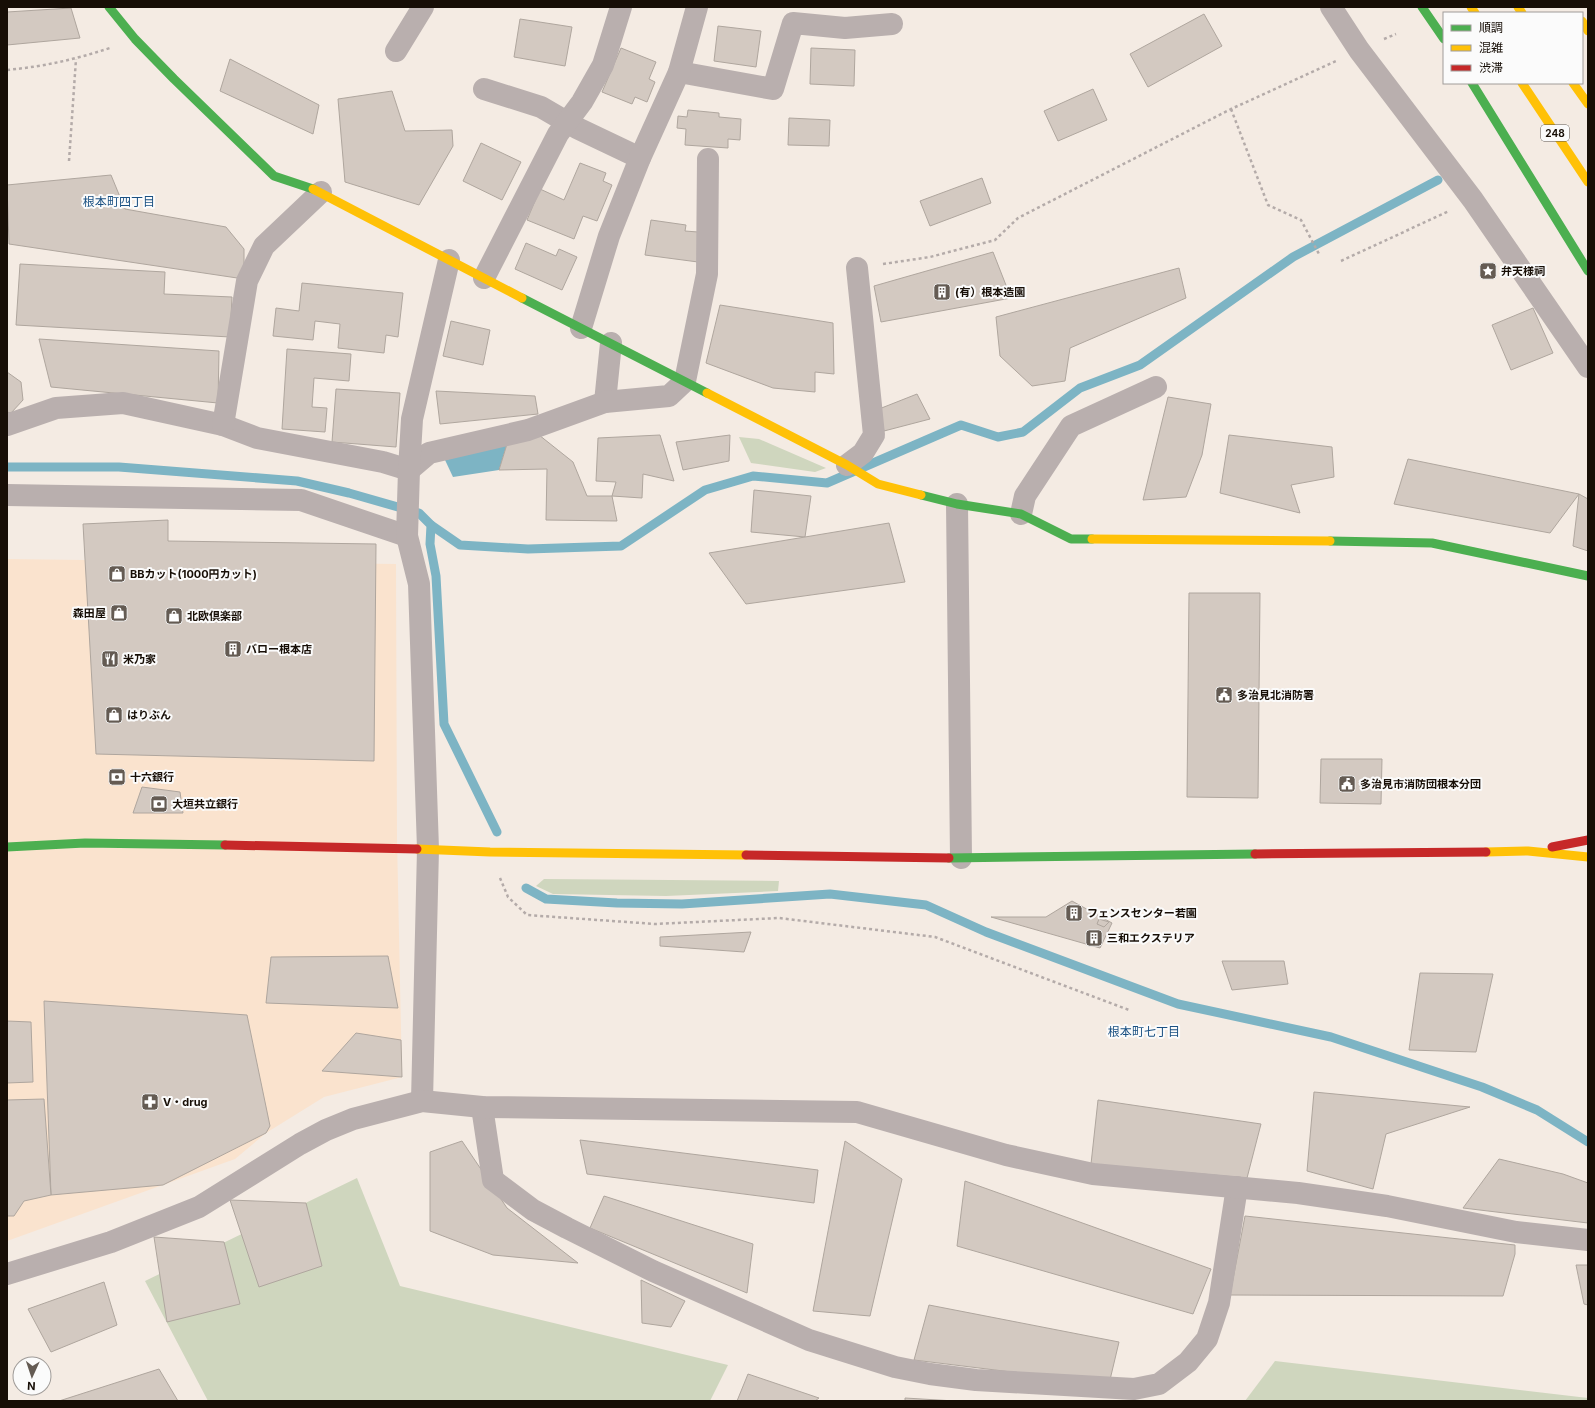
<svg xmlns="http://www.w3.org/2000/svg" width="1595" height="1408" viewBox="0 0 1595 1408" font-family="Inter,'Noto Sans JP',sans-serif">
<style>
.built{fill:#fae3ce}
.green{fill:#cfd6be}
.water{fill:#7db4c4}
.lines{fill:none;stroke-linecap:round;stroke-linejoin:round}
.stream{stroke:#7db4c4;stroke-width:9}
.building{fill:#d3c9c1;stroke:#afa69e}
.path{stroke:#b4aba9;stroke-width:2.5;stroke-dasharray:3 3;stroke-linecap:butt}
.street{stroke:#b9afae;stroke-width:22}
.fast{stroke:#4caf50;stroke-width:9}
.slow{stroke:#ffc107;stroke-width:9}
.jam{stroke:#c62828;stroke-width:9}
.labels{text-anchor:middle;dominant-baseline:central;stroke-width:4;stroke-linejoin:round;paint-order:stroke}
.shield{fill:#fbfbfb;stroke:#5b5550;stroke-width:1}
.shield-label{font-size:10px;font-weight:bold;fill:#170e06}
.poi-label{font-size:11px;font-weight:bold;fill:#170e06;stroke:#fbfbfb;text-anchor:start}
.neighbourhood-label{font-size:12px;fill:#1a5082;stroke:#fbfbfb}
</style>
<rect width="100%" height="100%" fill="#f4ebe3"/>
<polygon class="built" points="7,559 396,564 397,839 402,1077 324,1097 266,1133 235,1159 7,1241"/>
<g class="green">
<polygon points="739,437 759,439 826,468 815,472 751,463"/>
<polygon points="544,879 779,881 778,891 666,896 553,894 536,886"/>
<polygon points="357,1178 400,1286 728,1365 710,1401 208,1401 145,1281"/>
<polygon points="1275,1361 1588,1398 1588,1401 1245,1401"/>
</g>
<polygon class="water" points="507,444 499,470 453,477 445,460"/>
<g class="lines">
<g class="stream">
<polyline points="7,467 119,467 297,481 349,493 419,513 431,525 430,544 436,576 444,724 497,832"/>
<polyline points="431,525 460,545 528,549 621,546 705,490 753,476 827,483 961,425 998,437 1023,432 1080,388 1140,365 1293,257 1438,180"/>
<polyline points="526,888 546,899 617,903 682,904 830,894 926,905 986,932 1178,1004 1331,1037 1482,1087 1537,1110 1588,1142"/>
</g>
</g>
<g class="building">
<polygon points="71,8 80,38 7,45 7,12"/>
<polygon points="1204,14 1222,46 1148,87 1130,54"/>
<polygon points="520,19 572,27 565,66 514,57"/>
<polygon points="718,26 761,31 756,67 714,61"/>
<polygon points="621,48 656,62 649,79 655,82 647,102 635,97 632,104 602,92"/>
<polygon points="811,48 855,50 854,86 810,84"/>
<polygon points="230,59 319,105 313,134 220,91"/>
<polygon points="1093,89 1107,120 1058,141 1044,111"/>
<polygon points="392,91 405,131 452,130 453,146 419,205 345,182 338,99"/>
<polygon points="688,110 719,113 719,117 741,119 740,140 728,139 728,148 685,145 686,129 677,128 678,116 687,117"/>
<polygon points="789,118 830,120 829,146 788,145"/>
<polygon points="481,143 521,162 502,200 463,181"/>
<polygon points="580,163 606,173 603,181 612,185 597,221 583,216 574,239 527,220 540,189 564,200"/>
<polygon points="111,175 125,209 226,227 244,249 244,279 9,244 7,185"/>
<polygon points="982,178 991,203 930,226 920,201"/>
<polygon points="651,220 686,225 685,231 698,232 698,262 645,255"/>
<polygon points="526,243 556,256 559,249 577,257 562,290 515,269"/>
<polygon points="993,252 1011,298 881,322 874,286"/>
<polygon points="20,264 165,272 164,294 232,297 230,337 16,325"/>
<polygon points="1179,268 1186,298 1070,348 1065,381 1032,386 1000,356 996,317"/>
<polygon points="302,283 403,293 398,337 386,335 384,353 338,348 340,324 315,321 313,340 273,336 276,308 299,311"/>
<polygon points="720,305 833,323 834,374 815,372 815,392 773,388 706,363"/>
<polygon points="1533,308 1553,353 1511,370 1492,325"/>
<polygon points="451,321 490,330 483,365 443,356"/>
<polygon points="39,339 219,351 218,403 51,387"/>
<polygon points="287,349 351,354 349,381 314,378 312,407 327,408 325,432 282,429"/>
<polygon points="7,372 21,382 23,400 11,413 7,412"/>
<polygon points="336,389 400,393 396,447 332,442"/>
<polygon points="436,391 535,396 538,414 440,424"/>
<polygon points="917,394 930,419 884,431 879,409"/>
<polygon points="1168,397 1211,404 1202,455 1186,497 1143,500"/>
<polygon points="539,435 573,462 587,496 612,496 617,521 546,520 547,469 499,470 507,444"/>
<polygon points="660,435 674,481 643,474 642,498 612,496 616,482 596,481 598,438"/>
<polygon points="730,435 729,461 683,470 676,442"/>
<polygon points="1229,435 1332,447 1334,477 1291,485 1300,513 1220,493"/>
<polygon points="1408,459 1579,494 1550,533 1394,504"/>
<polygon points="754,490 811,496 805,537 751,532"/>
<polygon points="1579,494 1588,499 1588,551 1573,546"/>
<polygon points="168,520 168,541 376,544 374,761 96,754 83,524"/>
<polygon points="889,523 905,582 746,604 709,553"/>
<polygon points="1189,593 1260,593 1258,798 1187,797"/>
<polygon points="1321,759 1382,759 1381,804 1320,803"/>
<polygon points="142,787 180,792 183,813 133,813"/>
<polygon points="1072,901 1112,923 1100,948 991,917 1046,917"/>
<polygon points="1070,909 1081,910 1080,917 1067,915"/>
<polygon points="1099,919 1109,922 1104,927 1097,924"/>
<polygon points="751,932 744,952 660,946 660,937"/>
<polygon points="1089,934 1103,935 1097,945 1086,942"/>
<polygon points="388,956 398,1008 266,1003 271,957"/>
<polygon points="1222,961 1284,961 1288,984 1232,990"/>
<polygon points="1420,973 1493,974 1476,1052 1409,1050"/>
<polygon points="44,1001 247,1015 270,1126 266,1133 163,1185 51,1195"/>
<polygon points="7,1021 31,1022 33,1082 7,1083"/>
<polygon points="356,1033 401,1040 402,1077 322,1071"/>
<polygon points="1314,1092 1470,1107 1386,1134 1373,1189 1307,1171"/>
<polygon points="44,1099 51,1195 24,1201 14,1216 7,1216 7,1100"/>
<polygon points="1098,1100 1261,1124 1247,1178 1091,1164"/>
<polygon points="580,1140 818,1170 814,1203 587,1174"/>
<polygon points="462,1141 507,1208 578,1263 493,1255 430,1231 430,1152"/>
<polygon points="845,1141 902,1179 870,1316 813,1311"/>
<polygon points="1499,1159 1563,1174 1588,1183 1588,1223 1463,1208"/>
<polygon points="965,1181 1211,1269 1193,1314 957,1246"/>
<polygon points="604,1196 753,1244 747,1293 590,1228"/>
<polygon points="230,1200 306,1203 322,1266 259,1287"/>
<polygon points="1245,1216 1515,1245 1515,1254 1503,1296 1230,1295"/>
<polygon points="154,1237 224,1242 240,1304 167,1322"/>
<polygon points="1576,1265 1588,1265 1588,1305 1584,1304"/>
<polygon points="641,1280 685,1301 671,1327 642,1323"/>
<polygon points="104,1282 117,1325 51,1352 28,1309"/>
<polygon points="929,1305 1119,1342 1109,1384 914,1360"/>
<polygon points="159,1369 178,1401 59,1401"/>
<polygon points="748,1374 819,1398 815,1401 737,1401"/>
<polygon points="905,1398 955,1401 905,1401"/>
</g>
<g class="lines">
<g class="path">
<polyline points="1384,39 1396,34"/>
<path d="M7,70C46,66 73,60 110,48"/>
<polyline points="1231,109 1268,205 1301,220 1319,254"/>
<polyline points="69,161 76,59"/>
<polyline points="1341,261 1449,211"/>
<polyline points="883,264 930,257 995,240 1018,218 1231,109 1336,61"/>
<polyline points="500,878 508,897 527,915 655,924 779,918 935,937 1129,1010"/>
</g>
<g class="street">
<polyline points="1331,7 1359,50 1473,200 1588,367"/>
<polyline points="396,51 423,7"/>
<polyline points="679,72 773,89 793,23 845,28 892,24"/>
<polyline points="484,89 541,107 577,128 640,158"/>
<polyline points="484,278 558,134 582,102 603,65 621,7"/>
<polyline points="581,328 609,236 640,158 679,72 697,7"/>
<polyline points="605,402 611,343"/>
<polyline points="7,425 56,408 123,403 223,425 257,438 383,462 409,470 429,453 528,430 605,402 669,396 685,381 707,274 708,159"/>
<polyline points="223,425 247,281 264,246 321,192"/>
<polyline points="847,465 863,453 874,435 857,268"/>
<polyline points="7,495 301,500 407,536"/>
<polyline points="957,504 961,858"/>
<polyline points="1021,514 1025,496 1071,426 1156,387"/>
<polyline points="422,1101 428,849 419,584 407,536 409,470 412,419 449,260"/>
<polyline points="482,1107 493,1180 533,1210 567,1228 653,1271 809,1340 895,1367 930,1374 976,1380 1134,1389 1159,1384 1188,1362 1207,1339 1219,1303 1237,1187"/>
<polyline points="7,1274 111,1242 199,1207 300,1144 326,1130 353,1119 422,1101 482,1107 857,1112 1006,1155 1093,1174 1298,1193 1387,1206 1516,1232 1588,1240"/>
</g>
<g class="fast">
<polyline points="109,7 135,39 174,79 274,176 313,189"/>
<polyline points="1422,7 1444,39"/>
<polyline points="1472,83 1588,271"/>
<polyline points="522,298 707,393"/>
<polyline points="921,495 957,504 1021,514 1071,539 1092,539"/>
<polyline points="1330,541 1432,543 1588,576"/>
<polyline points="7,847 85,843 225,845"/>
<polyline points="949,858 1255,854"/>
</g>
<g class="slow">
<polyline points="1471,7 1475,13"/>
<polyline points="1518,7 1522,13"/>
<polyline points="1582,21 1588,31"/>
<polyline points="1522,83 1588,182"/>
<polyline points="1573,83 1588,104"/>
<polyline points="313,189 522,298"/>
<polyline points="707,393 847,465 878,484 921,495"/>
<polyline points="1092,539 1330,541"/>
<polyline points="417,849 490,852 746,855"/>
<polyline points="1486,852 1528,851 1588,857"/>
</g>
<g class="jam">
<polyline points="225,845 417,849"/>
<polyline points="1552,847 1588,840"/>
<polyline points="1255,854 1486,852"/>
<polyline points="746,855 949,858"/>
</g>
</g>
<defs>
<symbol id="sight-square" viewBox="-11 -11 22 22"><rect x="-9" y="-9" width="18" height="18" rx="4" fill="#645b53" stroke="#fbfbfb"/><path d="M0-6L1.8-2.2L6-1.7L2.9 1.2L3.7 5.4L0 3.3L-3.7 5.4L-2.9 1.2L-6-1.7L-1.8-2.2Z" fill="#fff"/></symbol>
<symbol id="building-square" viewBox="-11 -11 22 22"><rect x="-9" y="-9" width="18" height="18" rx="4" fill="#645b53" stroke="#fbfbfb"/><path d="M-4-6H4V6H1V3H-1V6H-4ZM-2.5-4.3h1.7v1.8h-1.7ZM.8-4.3h1.7v1.8H.8ZM-2.5-1h1.7V.8h-1.7ZM.8-1h1.7V.8H.8Z" fill="#fff"/></symbol>
<symbol id="shop-square" viewBox="-11 -11 22 22"><rect x="-9" y="-9" width="18" height="18" rx="4" fill="#645b53" stroke="#fbfbfb"/><path d="M-5-2.5h2.3a2.7 3.5 0 0 1 5.4 0H5L5.5 6h-11ZM-1.5-2.5h3a1.5 2.3 0 0 0-3 0Z" fill="#fff"/></symbol>
<symbol id="restaurant-square" viewBox="-11 -11 22 22"><rect x="-9" y="-9" width="18" height="18" rx="4" fill="#645b53" stroke="#fbfbfb"/><path d="M-5-6h1v4h1v-4h1v4h1v-4h1v5L-1.5 .5V6h-2V.5L-5-1ZM5-6V6H3V1.5H1.5Q1.5-4 5-6Z" fill="#fff"/></symbol>
<symbol id="civic-square" viewBox="-11 -11 22 22"><rect x="-9" y="-9" width="18" height="18" rx="4" fill="#645b53" stroke="#fbfbfb"/><path d="M-.6-6.5H3V-4.5H.6V-3L4-1V1h2V6H-6V1h2V-1L-.6-3ZM-1.2 2.5V6h2.4V2.5Z" fill="#fff"/></symbol>
<symbol id="bank-square" viewBox="-11 -11 22 22"><rect x="-9" y="-9" width="18" height="18" rx="4" fill="#645b53" stroke="#fbfbfb"/><path d="M-6-4H6V4H-6ZM0-2.3a2.3 2.3 0 1 0 0 4.6a2.3 2.3 0 1 0 0-4.6Z" fill="#fff"/></symbol>
<symbol id="pharmacy-square" viewBox="-11 -11 22 22"><rect x="-9" y="-9" width="18" height="18" rx="4" fill="#645b53" stroke="#fbfbfb"/><path d="M-2-6h4v4h4v4h-4v4h-4v-4h-4v-4h4Z" fill="#fff"/></symbol>
</defs>
<g fill-rule="evenodd">
<use href="#sight-square" x="1478" y="261" width="20" height="20"/>
<use href="#building-square" x="932" y="282" width="20" height="20"/>
<use href="#shop-square" x="107" y="564" width="20" height="20"/>
<use href="#shop-square" x="109" y="603" width="20" height="20"/>
<use href="#shop-square" x="164" y="606" width="20" height="20"/>
<use href="#building-square" x="223" y="639" width="20" height="20"/>
<use href="#restaurant-square" x="100" y="649" width="20" height="20"/>
<use href="#civic-square" x="1214" y="685" width="20" height="20"/>
<use href="#shop-square" x="104" y="705" width="20" height="20"/>
<use href="#bank-square" x="107" y="767" width="20" height="20"/>
<use href="#civic-square" x="1337" y="774" width="20" height="20"/>
<use href="#bank-square" x="149" y="794" width="20" height="20"/>
<use href="#building-square" x="1064" y="903" width="20" height="20"/>
<use href="#building-square" x="1084" y="928" width="20" height="20"/>
<use href="#pharmacy-square" x="140" y="1092" width="20" height="20"/>
</g>
<g class="labels">
<rect class="shield" x="1541" y="125" width="28" height="16" rx="3"/>
<g class="shield-label">
<text x="1555" y="133">248</text>
</g>
<g class="poi-label">
<text x="1501" y="271">弁天様祠</text>
<text x="955" y="292">(有）根本造園</text>
<text x="130" y="574">BBカット(1000円カット)</text>
<text x="106" y="613" text-anchor="end">森田屋</text>
<text x="187" y="616">北欧倶楽部</text>
<text x="246" y="649">バロー根本店</text>
<text x="123" y="659">米乃家</text>
<text x="1237" y="695">多治見北消防署</text>
<text x="127" y="715">はりぶん</text>
<text x="130" y="777">十六銀行</text>
<text x="1360" y="784">多治見市消防団根本分団</text>
<text x="172" y="804">大垣共立銀行</text>
<text x="1087" y="913">フェンスセンター若園</text>
<text x="1107" y="938">三和エクステリア</text>
<text x="163" y="1102">V・drug</text>
</g>
<g class="neighbourhood-label">
<text x="119" y="201">根本町四丁目</text>
<text x="1144" y="1031">根本町七丁目</text>
</g>
</g>
<rect width="1595" height="1408" fill="none" stroke="#170e06" stroke-width="16"/>
<rect x="1443" y="12" width="140" height="72" fill="#fbfbfb" stroke="#a09c99"/>
<rect x="1451" y="25" width="20" height="6" fill="#4caf50" stroke="#a09c99"/>
<text x="1479" y="32" font-size="12" fill="#170e06">順調</text>
<rect x="1451" y="45" width="20" height="6" fill="#ffc107" stroke="#a09c99"/>
<text x="1479" y="52" font-size="12" fill="#170e06">混雑</text>
<rect x="1451" y="65" width="20" height="6" fill="#c62828" stroke="#a09c99"/>
<text x="1479" y="72" font-size="12" fill="#170e06">渋滞</text>
<g transform="translate(32 1376) rotate(183)"><circle r="19" fill="#fbfbfb" stroke="#a09c99"/>
<path d="M0-3L7 15L0 10L-7 15Z" fill="#645b53"/>
<text y="-6" font-size="11" font-weight="bold" text-anchor="middle" fill="#170e06">N</text>
</g>
</svg>
